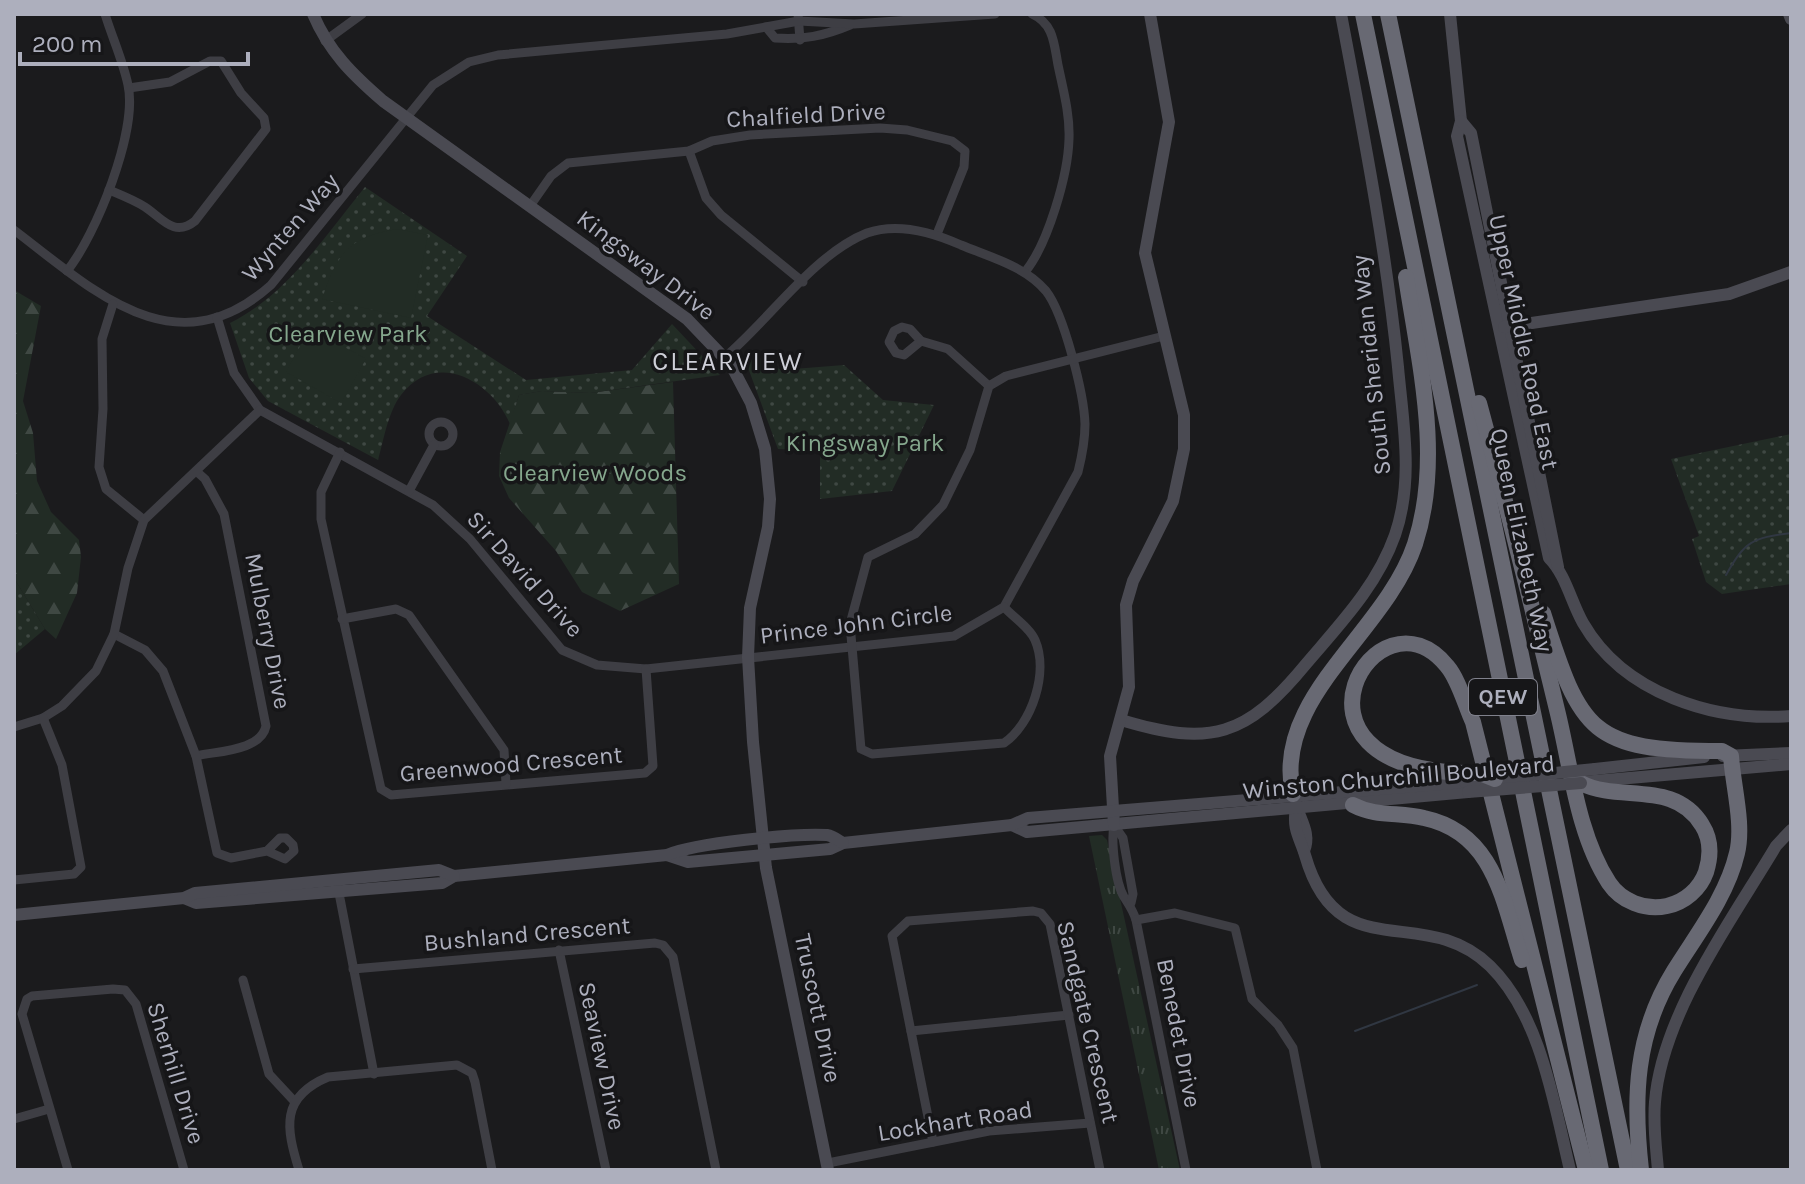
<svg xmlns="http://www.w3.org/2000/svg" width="1805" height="1184" viewBox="0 0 1805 1184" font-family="Karla,sans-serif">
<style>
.grass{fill:url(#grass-tufts)}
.forest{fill:url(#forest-firs)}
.park{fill:url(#park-dots)}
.pitch{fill:#222c25}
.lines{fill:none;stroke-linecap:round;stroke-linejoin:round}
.stream{stroke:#303742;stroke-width:2}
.street{stroke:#3e3e44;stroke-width:9}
.secondary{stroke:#4a4a52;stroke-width:12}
.highway{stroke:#686973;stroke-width:16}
.secondary-bridge{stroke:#4a4a52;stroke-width:12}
.highway-bridge{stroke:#686973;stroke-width:16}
.labels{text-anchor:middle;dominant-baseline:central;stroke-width:7;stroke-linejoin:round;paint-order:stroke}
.shield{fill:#161618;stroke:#80818c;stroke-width:2}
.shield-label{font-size:22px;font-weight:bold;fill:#adafbd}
.street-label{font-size:24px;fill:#adafbd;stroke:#161618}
.park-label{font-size:24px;fill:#85a78d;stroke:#161618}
.neighbourhood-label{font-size:26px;letter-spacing:2px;fill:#cecfd8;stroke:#161618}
</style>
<defs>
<pattern id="grass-tufts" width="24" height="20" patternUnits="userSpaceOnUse" patternTransform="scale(2)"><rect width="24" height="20" fill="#222c25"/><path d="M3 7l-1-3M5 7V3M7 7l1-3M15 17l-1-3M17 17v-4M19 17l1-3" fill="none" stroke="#3f4843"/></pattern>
<pattern id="forest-firs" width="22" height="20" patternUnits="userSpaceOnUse" patternTransform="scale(2)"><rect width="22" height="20" fill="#222c25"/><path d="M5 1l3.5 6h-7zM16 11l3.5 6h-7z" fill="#3f4843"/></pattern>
<pattern id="park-dots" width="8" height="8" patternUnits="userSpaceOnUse" patternTransform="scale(2)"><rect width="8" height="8" fill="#222c25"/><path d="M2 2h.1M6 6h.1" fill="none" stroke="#3f4843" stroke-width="1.8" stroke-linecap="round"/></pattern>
</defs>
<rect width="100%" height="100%" fill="#1b1b1d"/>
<polygon class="grass" points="1102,835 1107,840 1180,1170 1159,1170 1089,836"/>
<g class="forest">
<polygon points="14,290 41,306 23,401 33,433 37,481 51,512 79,540 81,557 77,593 56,639 45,629 14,578"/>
<polygon points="673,382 679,584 620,611 582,592 556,551 509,498 499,476 500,452 519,395 542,391 590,393"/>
</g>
<g class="park">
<path d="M365,187L467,256L427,316L526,380L632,370L672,324L720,375L590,393L542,391L519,395L510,424C492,381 436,349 401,395C388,412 384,439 378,460L268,401L249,378L230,323C288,294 324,237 365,187Z"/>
<polygon points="755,355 781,370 844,365 883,400 934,405 892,491 820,499 820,451 778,449 747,365"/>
<polygon points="1791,434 1791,584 1722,594 1706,582 1692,539 1699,536 1671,459"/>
<polygon points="14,578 45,629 14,655"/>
</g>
<g class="pitch">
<path d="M397,229L428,235L411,318L322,299C337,254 348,237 397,229Z"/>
<polygon points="310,328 366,359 341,403 286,372"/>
</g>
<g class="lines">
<g class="stream">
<path d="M1726,575C1745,541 1752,538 1791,533"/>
<polyline points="1355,1031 1477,985"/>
</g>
<g class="street">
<polyline points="798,14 800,40"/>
<path d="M766,27L775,38C803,40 824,36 850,25"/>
<polyline points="325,41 362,14"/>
<polyline points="689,151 706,198 721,215 803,282"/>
<path d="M109,190C121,195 134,200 145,207C162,218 174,238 195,221L266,129L264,118L241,93L221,61H210L170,82L129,88"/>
<polyline points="530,206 551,176 568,163 689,151 712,141 750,135 880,128 907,130 952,141 965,151 964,167 937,234"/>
<path d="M14,230C93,290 175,371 271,285L433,85L469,62L498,55L727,34L799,21L854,24L995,14"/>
<path d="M67,271C96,235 138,131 128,85C123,61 112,37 105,14"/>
<path d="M1025,272C1048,244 1068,175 1069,139C1070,114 1063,89 1058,65C1054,44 1054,24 1032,14"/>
<polyline points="113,304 102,339 103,409 99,467 106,489 144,520"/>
<path d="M217,317L234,373L260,410L433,505L470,539L562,650L597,665L646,669L954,636L1004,607L1078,472C1082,456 1085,441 1085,424C1084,394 1064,314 1046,291C1025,266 990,257 961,245C932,232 898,222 867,233C814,254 769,320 725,357"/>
<polygon points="902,327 910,329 921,341 904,355 896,353 889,342 894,331"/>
<polyline points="921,341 948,349 989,386"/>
<circle cx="441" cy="434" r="12"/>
<polyline points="340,452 321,492 321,519 381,789 391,795 645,773 653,766 646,669"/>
<path d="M196,471L205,479L224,514L266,726C261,751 217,751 196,756"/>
<polyline points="409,491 434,445"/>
<path d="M1004,607C1013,617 1030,628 1035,640C1049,672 1032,724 1004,743L872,754L861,749L850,624L868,557L915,534L943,505L970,450L989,386L1006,376L1164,336"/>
<polyline points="342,619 396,609 409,615 504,750 506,784"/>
<polyline points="114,634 145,650 163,671 196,756 217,853 231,858 267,851 285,859 294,851 293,845 286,838 280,838 267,851"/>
<polyline points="14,727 43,718 62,706 96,671 114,634 128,568 144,520 260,410"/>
<path d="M1114,825C1111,841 1115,882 1124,897C1129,905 1133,910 1136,920L1186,1170"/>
<polyline points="1114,825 1123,838 1133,894 1131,903"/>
<polyline points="14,880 74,874 81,867 62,765 43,718"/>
<polyline points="338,888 374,1074"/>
<polyline points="1136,920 1175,913 1235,928 1252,999 1278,1025 1293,1048 1317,1170"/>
<polyline points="559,950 606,1170"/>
<polyline points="353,969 655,943 663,945 673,957 716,1170"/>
<polyline points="243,980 269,1074 295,1102"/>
<polyline points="911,1031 1069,1015"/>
<polyline points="14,1119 49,1109"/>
<polyline points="933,1142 892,936 908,921 1033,911 1041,913 1050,924 1100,1170"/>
<polyline points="828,1163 989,1131 1090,1123"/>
<polyline points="68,1170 22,1014 27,999 32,996 113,989 125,990 136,1004 184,1170"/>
<path d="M299,1170C286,1128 280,1097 328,1077L457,1065L472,1073L475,1082L492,1170"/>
</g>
<g class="secondary">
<path d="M313,14C329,52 353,75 383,101L687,319L731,365L751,403L765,449L770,499L768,527L750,608L748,657L753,742L766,868L828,1170"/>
<path d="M1450,14L1461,121L1457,136L1549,558C1566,575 1571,602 1583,623C1624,694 1714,722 1791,716"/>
<polyline points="1789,14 1791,19"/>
<polyline points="1461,121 1471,133 1558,567"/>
<polyline points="1504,327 1729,294 1791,272"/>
<path d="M1121,720C1211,747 1246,737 1306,664C1340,624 1377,586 1395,535C1414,480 1403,423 1398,367C1386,248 1363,131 1341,14"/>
<polyline points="1723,756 1791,753"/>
<polyline points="1595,769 1704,757"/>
<polyline points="1583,782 1791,764"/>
<path d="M1296,805C1301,821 1311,834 1304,851"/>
<path d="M1296,809C1292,829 1300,838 1305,855C1338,971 1423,901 1490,966C1541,1016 1554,1104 1570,1170"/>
<polyline points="1012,825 1027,832 1468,792"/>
<polyline points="1114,825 1110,756 1129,687 1126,605 1133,581 1173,501 1184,449 1184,415 1145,253 1169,122 1150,14"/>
<polyline points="667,855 688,862 830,849 843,843 1012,825 1028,818 1465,782"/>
<path d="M184,898L196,903L442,883L454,876L667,855C694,843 796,833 827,835C833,836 838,840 843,843"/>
<polyline points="14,915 184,898 195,893 439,870 454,876"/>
<path d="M1658,1170C1656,1147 1653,1125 1655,1102C1662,1014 1732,920 1776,846L1791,830"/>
</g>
<g class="highway">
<polyline points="1363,14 1601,1170"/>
<polyline points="1388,14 1628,1170"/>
<path d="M1479,403C1507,506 1533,610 1558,714C1571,768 1578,836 1609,883C1621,901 1645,911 1667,906C1685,902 1700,889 1706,872C1711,856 1711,839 1702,825C1674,779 1619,803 1581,783"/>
<path d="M1543,613C1581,733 1591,751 1722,751L1731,756C1733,786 1744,824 1737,853C1727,896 1697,934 1674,971C1635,1034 1633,1098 1641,1170"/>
<path d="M1464,773C1266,767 1377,580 1447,666C1459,680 1465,705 1473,722L1586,1170"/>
<path d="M1293,794C1272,697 1385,634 1415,544C1443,458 1419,363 1406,277"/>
<path d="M1353,805C1376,817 1400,812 1424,818C1495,833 1503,902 1522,960"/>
</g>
<g class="secondary-bridge">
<polyline points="1465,782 1595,769"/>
<polyline points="1468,792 1581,783"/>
</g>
<polyline class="highway-bridge" points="1464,773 1480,773 1495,779"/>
</g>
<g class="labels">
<rect class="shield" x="1469" y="679" width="68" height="36" rx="6"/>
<g class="shield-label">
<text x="1503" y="697">QEW</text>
</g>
<g class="street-label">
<text transform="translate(806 115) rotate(-3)">Chalfield Drive</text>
<text transform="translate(290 227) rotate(-49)">Wynten Way</text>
<text transform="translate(646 265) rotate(37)">Kingsway Drive</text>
<text transform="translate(1524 342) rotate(78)">Upper Middle Road East</text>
<text transform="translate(1371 365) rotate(-96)">South Sheridan Way</text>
<text transform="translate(1522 540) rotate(78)">Queen Elizabeth Way</text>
<text transform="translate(525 574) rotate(48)">Sir David Drive</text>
<text transform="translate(856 624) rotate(-7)">Prince John Circle</text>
<text transform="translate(268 631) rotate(79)">Mulberry Drive</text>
<text transform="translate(511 764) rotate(-5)">Greenwood Crescent</text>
<text transform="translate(1399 777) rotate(-5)">Winston Churchill Boulevard</text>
<text transform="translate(527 934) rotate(-5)">Bushland Crescent</text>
<text transform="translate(818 1008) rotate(78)">Truscott Drive</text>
<text transform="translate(1088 1022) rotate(77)">Sandgate Crescent</text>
<text transform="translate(1179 1033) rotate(79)">Benedet Drive</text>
<text transform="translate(602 1056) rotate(78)">Seaview Drive</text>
<text transform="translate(176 1073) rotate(73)">Sherhill Drive</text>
<text transform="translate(955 1121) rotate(-9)">Lockhart Road</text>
</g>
<g class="park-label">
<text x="348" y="334">Clearview Park</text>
<text x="865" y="443">Kingsway Park</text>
<text x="595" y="473">Clearview Woods</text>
</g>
<g class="neighbourhood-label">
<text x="728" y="361">CLEARVIEW</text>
</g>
</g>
<rect width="1805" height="1184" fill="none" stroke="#adafbd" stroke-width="32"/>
<path d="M20 52v12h228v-12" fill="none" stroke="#adafbd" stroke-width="4"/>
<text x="32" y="52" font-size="24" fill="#adafbd" stroke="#161618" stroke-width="6" paint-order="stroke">200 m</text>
</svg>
